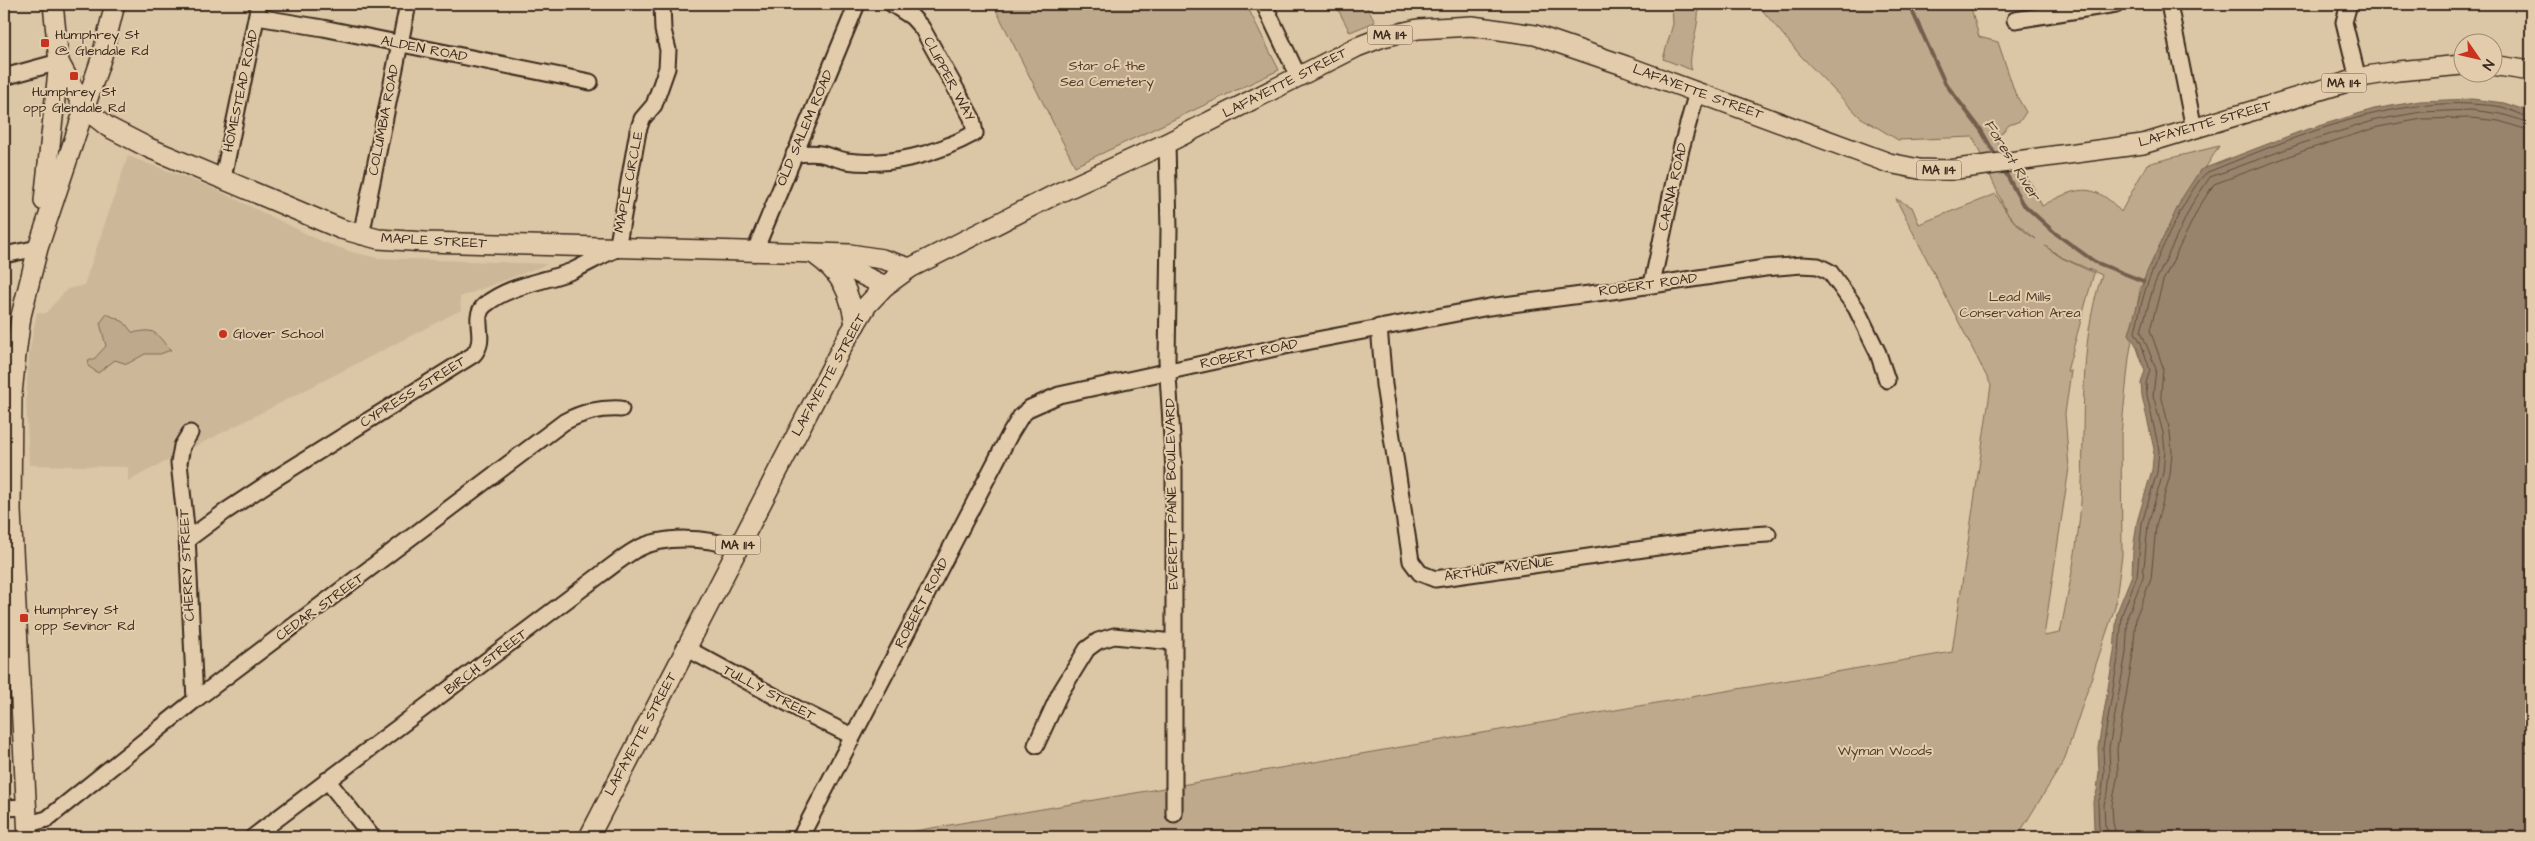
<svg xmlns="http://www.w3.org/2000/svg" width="2535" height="841" viewBox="0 0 2535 841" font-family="'Architects Daughter',sans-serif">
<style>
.built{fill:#ccb899}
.green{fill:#bea98c;stroke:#7c6a55;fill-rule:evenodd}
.water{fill:#98836c;stroke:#735f4d}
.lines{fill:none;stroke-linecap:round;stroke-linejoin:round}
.shore{stroke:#604e3d;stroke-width:1}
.stream{stroke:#735f4d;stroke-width:4}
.minor-casing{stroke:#3b2a1e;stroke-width:19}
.major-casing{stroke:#3b2a1e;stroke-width:22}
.minor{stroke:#e2ccab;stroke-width:15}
.major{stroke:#e2ccab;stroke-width:19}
.poi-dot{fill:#c8321e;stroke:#e2ccab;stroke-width:2}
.labels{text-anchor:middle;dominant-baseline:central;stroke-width:4;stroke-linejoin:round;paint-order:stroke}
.shield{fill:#e2ccab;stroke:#6d5b48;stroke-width:1}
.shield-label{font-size:12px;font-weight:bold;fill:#3b2a1e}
.poi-label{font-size:14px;fill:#3b2a1e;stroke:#e2ccab;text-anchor:start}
.street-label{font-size:14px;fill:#3b2a1e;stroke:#e2ccab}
.park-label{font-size:14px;fill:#4f3d2e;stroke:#e2ccab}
.water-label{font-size:15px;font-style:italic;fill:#4e3c2e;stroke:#e2ccab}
</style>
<rect width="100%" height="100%" fill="#dbc6a5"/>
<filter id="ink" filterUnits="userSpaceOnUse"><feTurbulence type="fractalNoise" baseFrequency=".02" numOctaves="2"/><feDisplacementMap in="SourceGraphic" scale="10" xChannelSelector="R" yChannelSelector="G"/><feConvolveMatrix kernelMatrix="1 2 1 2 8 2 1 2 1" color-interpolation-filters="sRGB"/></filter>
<g filter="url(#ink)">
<polygon class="built" points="128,156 211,187 323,242 352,252 378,258 548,264 460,297 461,310 128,481 128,467 29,465 26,398 29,354 37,312 45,314 67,289 84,285"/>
<g class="green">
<polygon points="993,4 1246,4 1279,70 1075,166"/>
<polygon points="1335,4 1365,4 1375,22 1350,32"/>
<path d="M1672,4H1698C1701,24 1686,59 1692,70L1663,59L1673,24Z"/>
<path d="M1757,4H1970L1979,37L1998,42L2015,93L2026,112L2020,121L2009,125L1997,138L1998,143L2032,185L2042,206C2074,188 2094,180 2121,212L2147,164L2219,146L2168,228L2140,289L2129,358L2121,435L2122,555L2115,607L2064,761L2017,837H880L1952,652L1991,385L1896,199L1912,207L1919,224L1996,194C2006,214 2017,228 2036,239L2016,223L2006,211L1973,137L1898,140L1860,117L1801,56ZM2045,246L2061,257L2102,275C2077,348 2086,426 2081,502C2078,546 2069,589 2060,633L2044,636L2069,468L2065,414L2071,371H2067L2094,273L2062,258Z"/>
<path d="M107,314L124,322L132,332C138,333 143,330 149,331C158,331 164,345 171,350L160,354H145L127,364L115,360L98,373L88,366L89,360H93L106,346L100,323Z"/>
</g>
<polygon class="water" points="2472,99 2504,103 2531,112 2531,837 2099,837 2094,829 2093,801 2097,791 2099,772 2098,748 2114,652 2117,612 2132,575 2133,551 2137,522 2152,470 2154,449 2142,396 2141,383 2145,371 2136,345 2129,334 2146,274 2182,198 2200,170 2299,132 2374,109 2420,101"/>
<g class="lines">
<g class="shore">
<path d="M2103,837L2099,827L2098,803L2102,792L2104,772L2103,748L2119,653L2122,614L2137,576L2142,523L2157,472L2159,450L2147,395L2146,383L2150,370L2141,343L2135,332C2138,319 2141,304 2145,291C2151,270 2191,181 2208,172C2290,139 2381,99 2472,104C2482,105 2493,105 2502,107C2512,110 2521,116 2531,117"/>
<polyline points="2110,837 2105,825 2104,804 2108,793 2110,773 2109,748 2126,653 2128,615 2143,577 2148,525 2163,473 2165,450 2163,433 2153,395 2156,369 2141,331 2154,285 2192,204 2210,177 2303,143 2376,120 2421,112 2471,110 2501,114 2531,123"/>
<polyline points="2117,837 2113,823 2112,805 2118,774 2117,749 2133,654 2136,617 2151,579 2156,526 2170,475 2172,451 2170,432 2161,394 2163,367 2150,330 2163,281 2199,207 2214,184 2306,150 2378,127 2422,119 2471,118 2499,121 2531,131"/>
</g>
<g class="stream">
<polyline points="1909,4 1945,83 1981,130 1997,158"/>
<polyline points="2003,168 2022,203 2055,233 2095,262 2143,281"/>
</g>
<defs>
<g id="minor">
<polyline points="1264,4 1298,76"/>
<polyline points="2169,4 2194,129"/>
<polyline points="2349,4 2344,22 2358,79"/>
<polyline points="257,17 323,28 590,82"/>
<polyline points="2015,20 2116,4"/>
<polyline points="4,77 59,62"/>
<polyline points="1167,143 1169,230 1167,360 1174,470 1174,814"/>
<path d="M794,154C802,154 812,152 821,154C829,156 838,159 846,161C890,167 937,154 975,133L972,118L922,28L912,17L892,4"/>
<polyline points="223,178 259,4"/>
<polyline points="361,236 408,4"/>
<polyline points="754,253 857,4"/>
<polyline points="4,255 38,248"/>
<polyline points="1652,284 1681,149 1697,92"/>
<polyline points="1379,327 1384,385 1411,561 1420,573 1435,579 1734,536 1768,534"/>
<polyline points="190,433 182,446 179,463 187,536 195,700"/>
<path d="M187,540L226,511L273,480L473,355C489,339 470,317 485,305C509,285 544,282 572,271C587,264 602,255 617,249L638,131L642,119L654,105L667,68L668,50L663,30L662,4"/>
<polyline points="686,648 800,710 852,736"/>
<polyline points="4,655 17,653"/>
<polyline points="1036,745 1060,693 1087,649 1098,641 1114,636 1173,642"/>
<polyline points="327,780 372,837"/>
<polyline points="4,808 27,807"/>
<path d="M28,824L47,819L195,700L564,422C583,412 599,408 621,409"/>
<polyline points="801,836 1010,434 1021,416 1030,408 1059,395 1285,346 1489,307 1612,291 1765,268 1802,265 1818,266 1830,272 1856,308 1878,353 1887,380"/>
<path d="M253,837L600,575C611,567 623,557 635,550C665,534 706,538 737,547"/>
</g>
<g id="major">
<polyline points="59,62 84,108 108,127 149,148 341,229 378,239 425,242 850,254 882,259 910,268"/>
<polyline points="2492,65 2531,71"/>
<polyline points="44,201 59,62 53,4"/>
<path d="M814,254C842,274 850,291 855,325"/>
<polyline points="827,258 885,286"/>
<polyline points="28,837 11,511 12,394 16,355 21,316 38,248 102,56 115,4"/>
<polyline points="589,837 844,343 867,305 885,286 910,268 1054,195 1167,143 1357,47 1383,37 1418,29 1472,26 1535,35 1626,66 1889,163 1919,169 1949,170 2143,144 2367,76 2398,71 2462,65"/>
</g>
</defs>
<use href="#minor" class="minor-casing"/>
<use href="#major" class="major-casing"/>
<use href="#minor" class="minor"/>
<use href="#major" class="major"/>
</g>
</g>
<g class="poi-dot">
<rect x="40" y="38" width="10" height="10" rx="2.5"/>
<rect x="69" y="71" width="10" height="10" rx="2.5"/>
<circle cx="223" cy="334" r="5"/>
<rect x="19" y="613" width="10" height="10" rx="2.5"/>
</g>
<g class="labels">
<g class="shield">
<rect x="1367.5" y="25.5" width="45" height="19" rx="4"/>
<rect x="2321.5" y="73.5" width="45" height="19" rx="4"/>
<rect x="1916.5" y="160.5" width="45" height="19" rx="4"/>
<rect x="715.5" y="535.5" width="45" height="19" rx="4"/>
</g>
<g class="shield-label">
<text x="1390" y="35">MA 114</text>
<text x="2344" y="83">MA 114</text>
<text x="1939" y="170">MA 114</text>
<text x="738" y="545">MA 114</text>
</g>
<g class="poi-label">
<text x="55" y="35">Humphrey St<tspan x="55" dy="16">@ Glendale Rd</tspan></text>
<text x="74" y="92" text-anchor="middle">Humphrey St<tspan x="74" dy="16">opp Glendale Rd</tspan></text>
<text x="233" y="334">Glover School</text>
<text x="34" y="610">Humphrey St<tspan x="34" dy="16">opp Sevinor Rd</tspan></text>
</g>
<g class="street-label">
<text transform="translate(424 49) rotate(11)">ALDEN ROAD</text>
<text transform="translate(949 79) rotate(62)">CLIPPER WAY</text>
<text transform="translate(1285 83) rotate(-27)">LAFAYETTE STREET</text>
<text transform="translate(241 91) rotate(-78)">HOMESTEAD ROAD</text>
<text transform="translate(1698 92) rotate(20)">LAFAYETTE STREET</text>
<text transform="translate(384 120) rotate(-79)">COLUMBIA ROAD</text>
<text transform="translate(2205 124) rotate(-16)">LAFAYETTE STREET</text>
<text transform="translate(805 128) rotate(-67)">OLD SALEM ROAD</text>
<text transform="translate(629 182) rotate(-79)">MAPLE CIRCLE</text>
<text transform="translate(1673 187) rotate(-77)">CARNA ROAD</text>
<text transform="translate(434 241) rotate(3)">MAPLE STREET</text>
<text transform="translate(1648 285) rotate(-8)">ROBERT ROAD</text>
<text transform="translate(1249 354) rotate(-12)">ROBERT ROAD</text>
<text transform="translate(829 375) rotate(-61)">LAFAYETTE STREET</text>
<text transform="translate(413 392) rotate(-32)">CYPRESS STREET</text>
<text transform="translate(1172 494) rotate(-91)">EVERETT PAINE BOULEVARD</text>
<text transform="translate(187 565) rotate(-93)">CHERRY STREET</text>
<text transform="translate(1499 569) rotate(-8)">ARTHUR AVENUE</text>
<text transform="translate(922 603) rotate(-62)">ROBERT ROAD</text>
<text transform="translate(320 607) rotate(-36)">CEDAR STREET</text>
<text transform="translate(486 662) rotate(-37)">BIRCH STREET</text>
<text transform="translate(769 693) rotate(28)">TULLY STREET</text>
<text transform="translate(641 734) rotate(-62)">LAFAYETTE STREET</text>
</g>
<g class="park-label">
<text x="1107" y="66">Star of the<tspan x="1107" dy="16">Sea Cemetery</tspan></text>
<text x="2020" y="297">Lead Mills<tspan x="2020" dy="16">Conservation Area</tspan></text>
<text x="1885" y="751">Wyman Woods</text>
</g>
<g class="water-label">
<text transform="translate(2012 160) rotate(58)">Forest River</text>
</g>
</g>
<rect width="2535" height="841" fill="none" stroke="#e2ccab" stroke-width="20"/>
<rect x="10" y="10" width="2515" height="821" fill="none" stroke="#3b2a1e" stroke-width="2" filter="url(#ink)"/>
<g transform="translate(2478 58) rotate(124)"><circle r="24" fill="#e2ccab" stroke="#9f8b73"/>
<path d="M0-4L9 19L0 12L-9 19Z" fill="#c8321e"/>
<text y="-8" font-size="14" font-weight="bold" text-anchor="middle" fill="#3b2a1e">N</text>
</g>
</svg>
